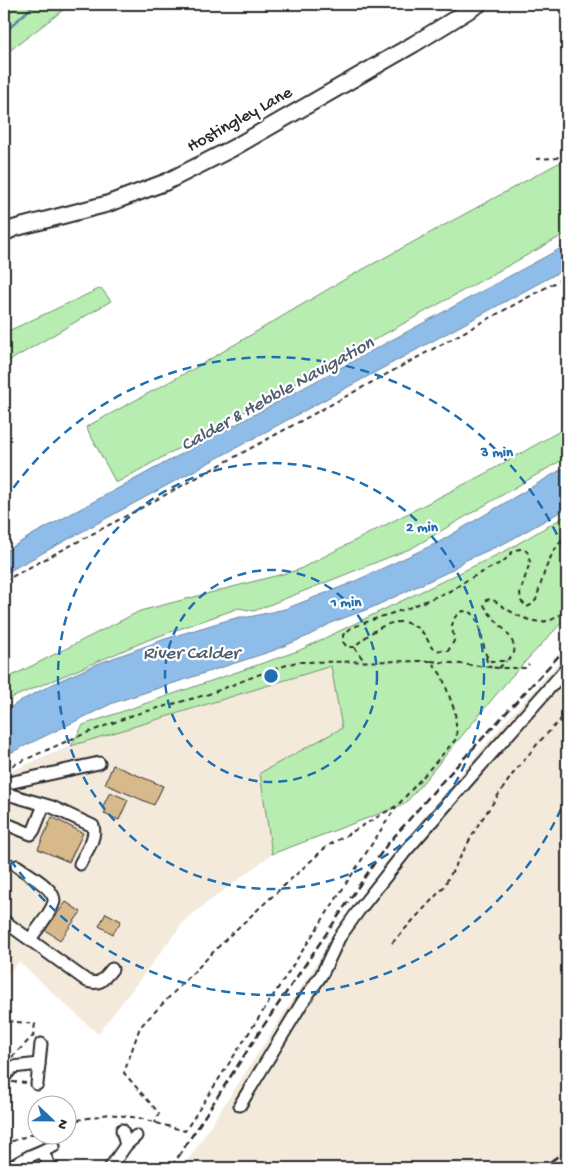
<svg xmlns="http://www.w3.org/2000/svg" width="571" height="1172" viewBox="0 0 571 1172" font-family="'Gochi Hand',sans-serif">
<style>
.built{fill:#f3eadc}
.green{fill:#b7edb0;stroke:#718c6e}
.water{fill:#8fbde9;stroke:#67839d}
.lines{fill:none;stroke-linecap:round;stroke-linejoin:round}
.stream{stroke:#67839d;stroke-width:2.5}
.building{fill:#d7b98b;stroke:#2b2b2b}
.minor-casing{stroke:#2b2b2b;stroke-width:15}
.major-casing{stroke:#2b2b2b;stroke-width:19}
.path{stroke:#2b2b2b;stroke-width:2;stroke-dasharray:5 4;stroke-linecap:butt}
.minor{stroke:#fff;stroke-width:11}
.major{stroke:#fff;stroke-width:15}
.rail{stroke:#2b2b2b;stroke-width:2.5;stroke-dasharray:8 4;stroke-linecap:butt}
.ring{fill:none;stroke:#1f6fb2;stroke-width:2.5;stroke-dasharray:9 6}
.labels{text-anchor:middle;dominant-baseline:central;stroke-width:4.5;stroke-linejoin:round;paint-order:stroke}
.street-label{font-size:18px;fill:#2b2b2b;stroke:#fff}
.water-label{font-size:19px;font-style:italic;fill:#4e5e6e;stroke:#fff}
.centre{fill:#1f6fb2;stroke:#fff;stroke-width:2.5}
.ring-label{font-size:15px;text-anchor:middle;font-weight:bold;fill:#1f6fb2;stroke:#fff;stroke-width:4.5;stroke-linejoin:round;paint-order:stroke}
</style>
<rect width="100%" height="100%" fill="#fff"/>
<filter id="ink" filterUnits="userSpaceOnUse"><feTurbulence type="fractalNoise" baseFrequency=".02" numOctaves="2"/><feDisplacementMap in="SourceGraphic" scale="10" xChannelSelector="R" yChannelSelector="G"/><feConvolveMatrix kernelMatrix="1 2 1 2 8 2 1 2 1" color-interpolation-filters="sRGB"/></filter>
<g filter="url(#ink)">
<g class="built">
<polygon points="567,654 567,1168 183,1168 309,975 383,866 505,722"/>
<polygon points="331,666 342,728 261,773 272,854 186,919 98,1034 19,962 4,978 4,774 71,746"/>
</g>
<g class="green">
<polygon points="19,4 71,4 4,55 4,18"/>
<polygon points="567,159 567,233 116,483 86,427 195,368 347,278 555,165"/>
<polygon points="101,288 111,301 4,364 4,333"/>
<polygon points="567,427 567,457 412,548 254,611 239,608 148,640 4,701 4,680 140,611 298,570 488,472"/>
<polygon points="567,515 567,617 510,678 405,804 272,854 260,773 342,728 331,666 71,746 83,725 298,651 507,550"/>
</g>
<g class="water">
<polygon points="567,245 567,268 4,574 4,552 32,535"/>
<polygon points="567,466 567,508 507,542 464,561 450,571 371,608 333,622 308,636 272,651 113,703 4,756 4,711 7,710 20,701 61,680 97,664 165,639 221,622 240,617 249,617 285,609 351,583 439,542"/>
</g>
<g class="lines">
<polyline class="stream" points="4,33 35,4"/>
</g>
<g class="building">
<polygon points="113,765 163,786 154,805 105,784"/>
<polygon points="110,792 128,800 119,820 104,814 106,810 102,808"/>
<polygon points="52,817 83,833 69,862 38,849"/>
<polygon points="66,902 81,912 60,940 45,930"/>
<polygon points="106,913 121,921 113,934 99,926"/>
</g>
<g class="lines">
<defs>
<g id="minor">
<polyline points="4,784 99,763"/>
<path d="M4,793L52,807L93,826C97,838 85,853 80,864"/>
<polyline points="4,823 31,834 34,830 44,805"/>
<path d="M17,866C26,873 55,888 54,901C53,910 36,931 30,939"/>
<path d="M4,921L87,981C101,986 104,978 112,969"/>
<polyline points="4,1077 13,1067 39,1064"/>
<polyline points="37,1084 41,1044"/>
<polyline points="240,1105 302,1003 322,974 339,938 359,910 404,853 460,789 567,668"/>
<polyline points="122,1130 126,1145"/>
<polyline points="42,1151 51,1168"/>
<polyline points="9,1168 30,1156 54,1146"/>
<polyline points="110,1168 126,1145 136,1136"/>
</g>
<polyline id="major" points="4,233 15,228 107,204 166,182 233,148 414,44 479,4"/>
</defs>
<use href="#minor" class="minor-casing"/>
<use href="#major" class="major-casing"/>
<g class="path">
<polyline points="536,159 557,158 567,145"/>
<path d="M567,533L553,552L545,570L536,600L531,605L527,607L521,601L520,593L530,562L527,551L520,549L514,550L504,561L467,580L452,590L406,609L380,617L351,628L343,635V642L347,647H354C372,631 399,609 422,632C434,645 425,651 448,651L454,641L452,625L455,617L463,611L472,613L478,622L486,655L491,661H506L513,655C514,653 515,650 514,647C512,633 491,619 484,605L486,600L492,599C508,610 530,627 551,620C556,618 562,613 567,609"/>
<polyline points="4,581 141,508 567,276"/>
<polyline points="354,647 365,662"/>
<polyline points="486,657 487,662 491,668"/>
<polyline points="431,661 499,668 526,668 529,664"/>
<polyline points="499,668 506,661"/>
<polyline points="4,769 74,738 133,715 209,694 263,673 296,662 431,661 442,676 455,712 457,738 398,805 326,847 229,936 140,1027 124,1073 159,1113 155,1123"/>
<polyline points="392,943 443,888 478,825 512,775 539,742 567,713"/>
<polyline points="4,1017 5,1003"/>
<polyline points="4,1021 8,1021 5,1060"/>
<polyline points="8,1021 35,1024 33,1036"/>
<polyline points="12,1057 33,1036 34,1037"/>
<polyline points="12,1082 28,1083"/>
<polyline points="68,1122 109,1114 139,1118 185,1131 396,807"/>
<polyline points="4,1146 7,1143 38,1132"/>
</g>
<use href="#minor" class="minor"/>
<use href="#major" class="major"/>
<g class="rail">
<polyline points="171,1168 262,1028 386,846 441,783 567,647"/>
<polyline points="541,1168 567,1150"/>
</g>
</g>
</g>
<g class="ring">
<circle cx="271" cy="676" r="106"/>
<circle cx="271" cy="676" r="213"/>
<path d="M567 795A319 319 0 0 1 5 852M5 500A319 319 0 0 1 567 557"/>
</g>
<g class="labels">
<g class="street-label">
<text transform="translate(240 120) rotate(-29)">Hostingley Lane</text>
</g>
<g class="water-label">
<text transform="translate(278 395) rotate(-29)">Calder &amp; Hebble Navigation</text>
<text x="191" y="654">River Calder</text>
</g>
</g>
<circle cx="271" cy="676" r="8" class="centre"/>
<g class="ring-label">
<text x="497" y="456">3 min</text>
<text x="422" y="531">2 min</text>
<text x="346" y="606">1 min</text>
</g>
<rect width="571" height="1172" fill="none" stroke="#fff" stroke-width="20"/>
<rect x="10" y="10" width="551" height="1152" fill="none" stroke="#2b2b2b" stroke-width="2" filter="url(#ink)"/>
<g transform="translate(52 1120) rotate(112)"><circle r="24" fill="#ffffff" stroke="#aaaaaa"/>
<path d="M0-4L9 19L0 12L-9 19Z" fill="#1f6fb2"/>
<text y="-8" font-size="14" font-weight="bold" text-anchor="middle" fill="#2b2b2b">N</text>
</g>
</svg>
